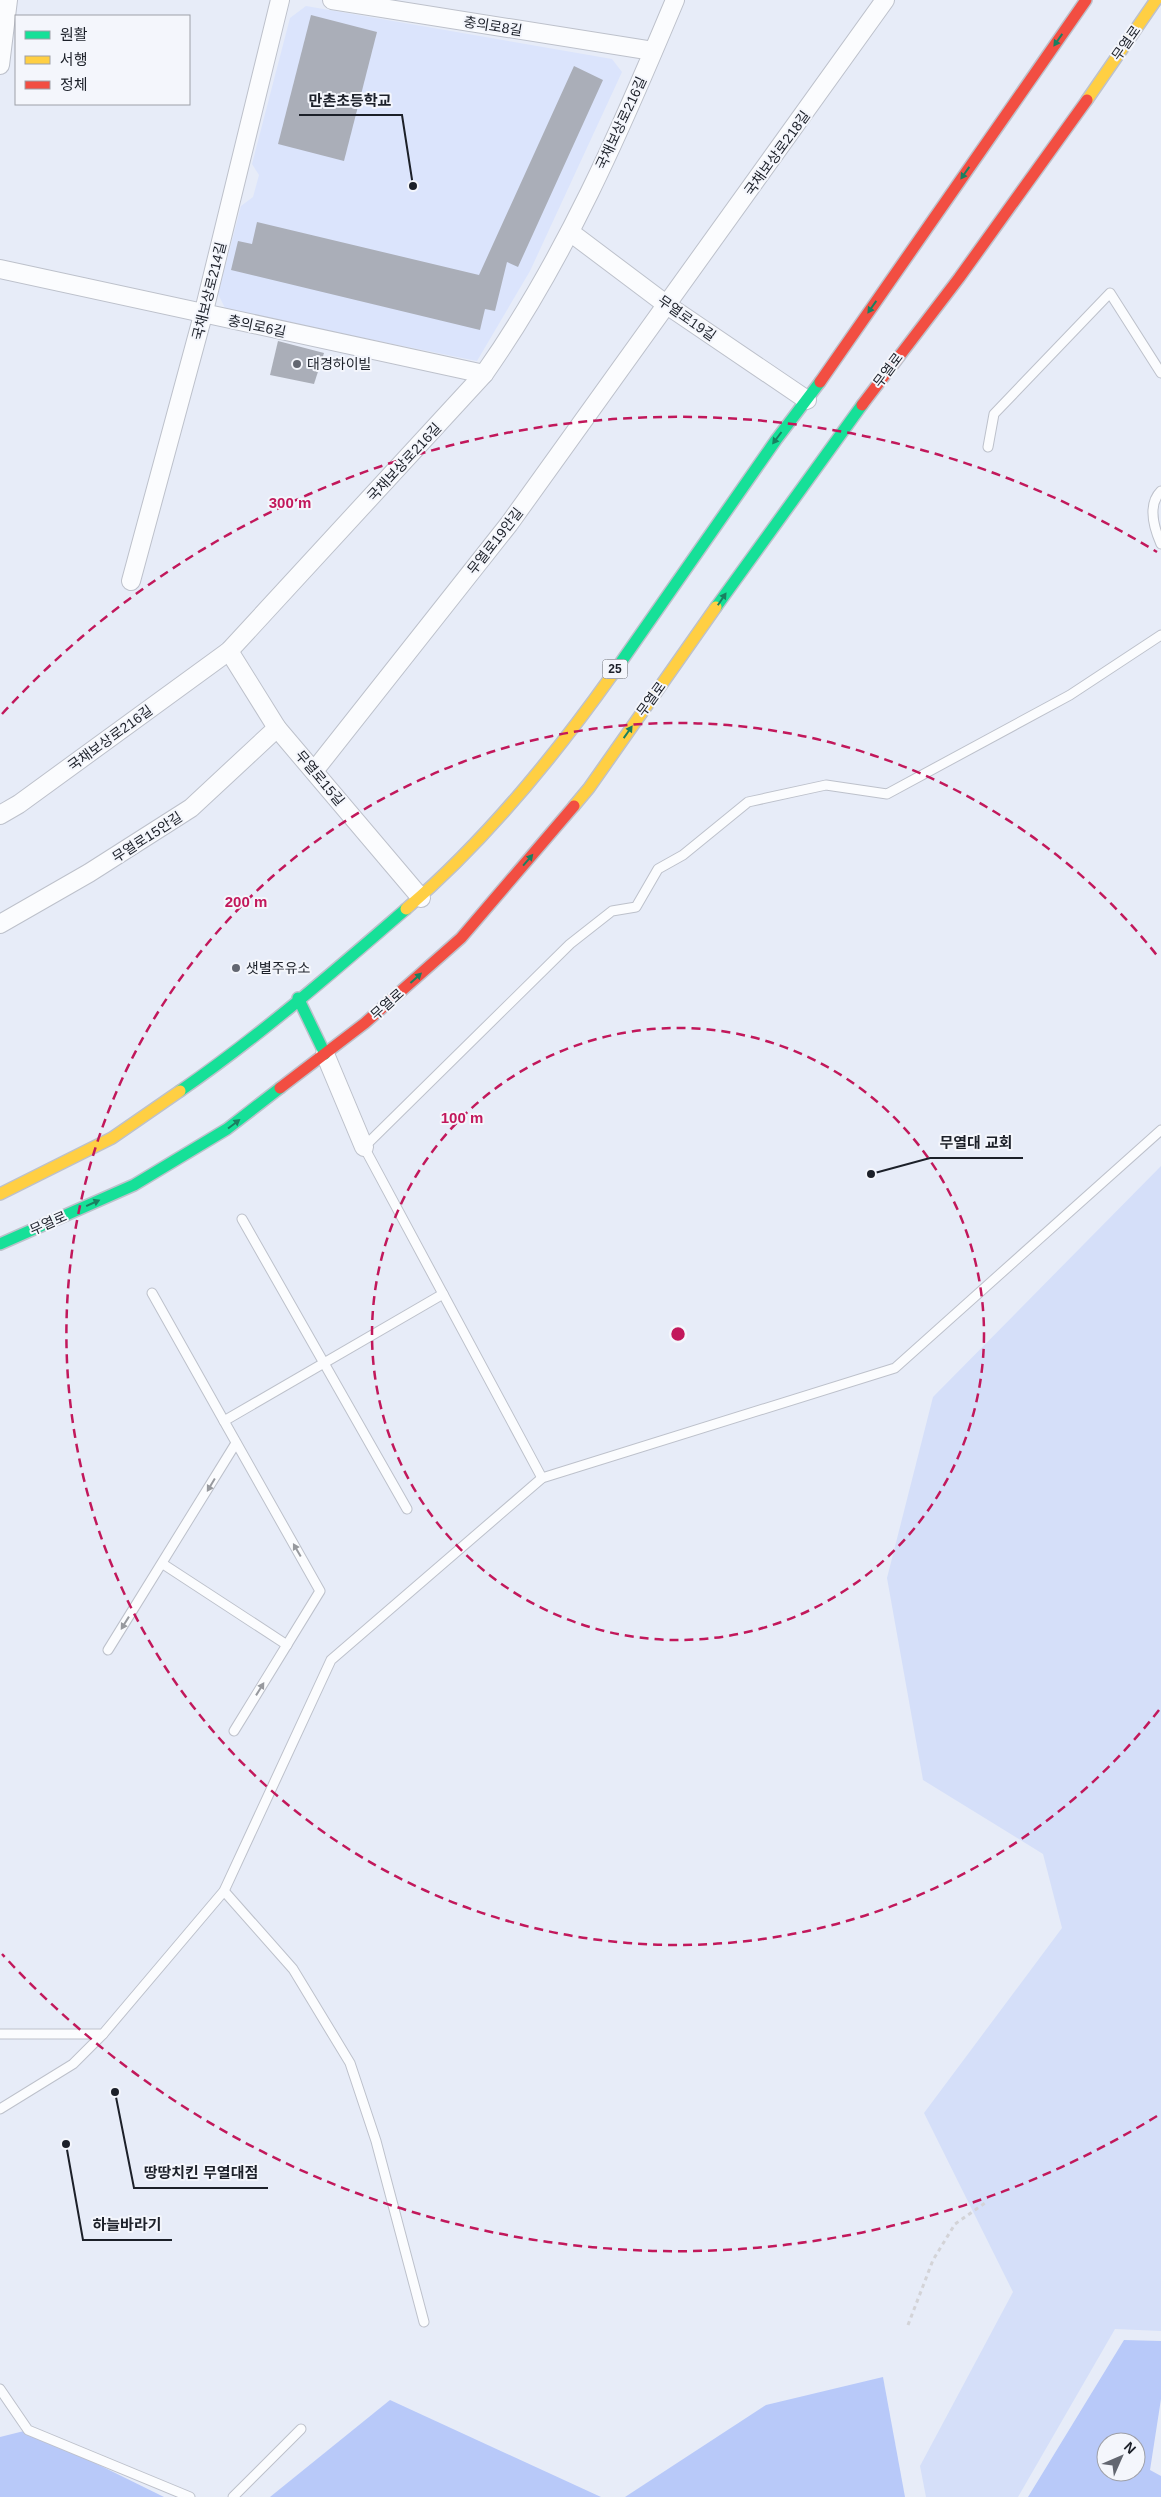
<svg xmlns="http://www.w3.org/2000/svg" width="1161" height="2497" viewBox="0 0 1161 2497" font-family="Arial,'Noto Sans KR',sans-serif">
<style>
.built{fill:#dbe4fc}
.green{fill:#d5dff9}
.forest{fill:#b8c9f9;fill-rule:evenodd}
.building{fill:#aaaeb8}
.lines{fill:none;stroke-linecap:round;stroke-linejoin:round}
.lane-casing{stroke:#bdc1cb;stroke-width:11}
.street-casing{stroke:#bdc1cb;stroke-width:20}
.fast-casing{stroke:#bdc1cb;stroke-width:14}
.slow-casing{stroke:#bdc1cb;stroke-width:14}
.jam-casing{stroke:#bdc1cb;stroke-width:14}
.path{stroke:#d3d3d7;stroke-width:3;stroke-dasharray:4 4;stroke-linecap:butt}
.lane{stroke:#fbfcfe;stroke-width:9}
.street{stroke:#fbfcfe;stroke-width:18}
.fast{stroke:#16e098;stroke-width:11}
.slow{stroke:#ffcf43;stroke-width:11}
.jam{stroke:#f24e42;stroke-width:11}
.oneway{fill:#198060}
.oneway2{fill:#97999e}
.ring{fill:none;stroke:#c2185b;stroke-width:2.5;stroke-dasharray:9 6}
.poi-dot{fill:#636771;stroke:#f4f6fc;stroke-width:2}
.labels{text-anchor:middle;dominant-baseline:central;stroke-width:4;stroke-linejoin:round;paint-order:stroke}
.shield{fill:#f4f6fc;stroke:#5d6068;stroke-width:1}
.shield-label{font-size:12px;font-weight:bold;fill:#1c2029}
.street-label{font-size:14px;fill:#1c2029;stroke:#f4f6fc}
.poi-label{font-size:14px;fill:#1c2029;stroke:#f4f6fc;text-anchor:start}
.centre{fill:#c2185b;stroke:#f4f6fc;stroke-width:2.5}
.ring-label{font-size:15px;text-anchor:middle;font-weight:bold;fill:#c2185b;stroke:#f4f6fc;stroke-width:4;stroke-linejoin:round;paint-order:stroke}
.leader{fill:none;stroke:#1c2029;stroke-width:2}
.callout-dot{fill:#1c2029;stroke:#f4f6fc;stroke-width:2}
.callout-label{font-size:15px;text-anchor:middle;font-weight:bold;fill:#1c2029;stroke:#f4f6fc;stroke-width:4;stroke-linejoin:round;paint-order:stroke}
</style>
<rect width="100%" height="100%" fill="#e7ecf8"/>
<polygon class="built" points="306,6 612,59 622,72 530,271 477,361 226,310 218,294 241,206 253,197 259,175 252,164 290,18"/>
<polygon class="green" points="1161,1166 1161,2331 1115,2329 1018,2497 926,2497 920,2466 1013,2292 924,2113 1062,1928 1043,1854 923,1780 887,1578 933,1397"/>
<g class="forest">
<path d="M1124,2340L1161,2341V2399L1150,2470L1161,2476V2497H1028ZM1106,2442H1136V2472H1106Z"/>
<polygon points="883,2377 905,2497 625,2497 766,2405"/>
<polygon points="390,2400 601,2497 270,2497"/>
<polygon points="28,2430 164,2497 0,2497 0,2437"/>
</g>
<g class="building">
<polygon points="311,15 377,32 344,161 278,144"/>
<polygon points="574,66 603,80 518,267 507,262 495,311 485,309 480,330 231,270 238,241 252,244 257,222 479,275"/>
<polygon points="278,341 324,353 314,384 270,375"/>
</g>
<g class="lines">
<defs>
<g id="lane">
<polyline points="988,447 994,414 1110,293 1161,373"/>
<path d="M1161,491C1147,505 1154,528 1161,544"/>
<polyline points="242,1219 407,1509"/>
<polyline points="152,1293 224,1421"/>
<polyline points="542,1478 364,1147 570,944 612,911 636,907 658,869 683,855 748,802 826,785 887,794 1070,695 1161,635"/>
<polyline points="163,1564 287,1645"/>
<polyline points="108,1650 236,1443"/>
<polyline points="234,1731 320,1591 224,1421 443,1294"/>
<polyline points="224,1891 293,1969 350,2063 376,2141 424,2322"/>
<polyline points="0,2034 103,2034 224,1891 331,1660 542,1478 895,1368 1161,1130"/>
<polyline points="0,2109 73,2064 103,2034"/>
<polyline points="0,2389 28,2430 190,2497"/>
<polyline points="233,2497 301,2429"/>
</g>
<g id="street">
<polyline points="332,0 653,51"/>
<polyline points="0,65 8,0"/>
<polyline points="570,232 667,305 807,400"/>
<polyline points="0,269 484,374"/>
<polyline points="131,581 203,315 280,0"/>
<polyline points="229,651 277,728 421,898"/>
<polyline points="314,771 509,524 885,0"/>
<path d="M0,815L19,804L229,651L484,374C565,259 621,129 675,0"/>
<polyline points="0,924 89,873 191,808 277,728"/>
<polyline points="325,1054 364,1147"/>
</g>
<g id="fast">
<polyline points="716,607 862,405"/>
<polyline points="612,675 776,440 820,382"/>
<polyline points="298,998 325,1054"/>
<path d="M180,1091C260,1036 333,972 406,909"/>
<polyline points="0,1244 134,1185 227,1129 280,1088"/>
</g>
<g id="slow">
<polyline points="1087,100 1156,0"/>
<polyline points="574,806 589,788 716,607"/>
<path d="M406,909C483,843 553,758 612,675"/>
<polyline points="0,1194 112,1138 180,1091"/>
</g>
<g id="jam">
<polyline points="820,382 1086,0"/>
<polyline points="862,405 959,278 1087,100"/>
<polyline points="280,1088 365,1023 461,938 574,806"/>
</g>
</defs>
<use href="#lane" class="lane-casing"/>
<use href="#street" class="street-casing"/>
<use href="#fast" class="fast-casing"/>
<use href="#slow" class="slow-casing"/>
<use href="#jam" class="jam-casing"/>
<polyline class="path" points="908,2325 933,2260 955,2224 985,2203"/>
<use href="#lane" class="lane"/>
<use href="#street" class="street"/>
<use href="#fast" class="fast"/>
<use href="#slow" class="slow"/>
<use href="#jam" class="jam"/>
</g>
<defs><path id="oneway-solid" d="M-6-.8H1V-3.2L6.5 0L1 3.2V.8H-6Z" transform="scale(1.25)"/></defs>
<g class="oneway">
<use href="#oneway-solid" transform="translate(1058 40) rotate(125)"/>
<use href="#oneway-solid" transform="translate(965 173) rotate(125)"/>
<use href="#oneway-solid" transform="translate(872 307) rotate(125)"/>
<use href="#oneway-solid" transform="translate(777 438) rotate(127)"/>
<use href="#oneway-solid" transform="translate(722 599) rotate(-56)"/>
<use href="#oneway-solid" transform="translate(628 732) rotate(-55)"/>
<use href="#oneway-solid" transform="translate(528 860) rotate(-49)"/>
<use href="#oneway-solid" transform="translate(416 978) rotate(-42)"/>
<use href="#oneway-solid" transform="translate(234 1124) rotate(-37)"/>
<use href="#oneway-solid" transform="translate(93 1203) rotate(-24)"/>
</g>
<g class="oneway2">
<use href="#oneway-solid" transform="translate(211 1485) rotate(121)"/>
<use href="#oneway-solid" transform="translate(297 1550) rotate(-120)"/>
<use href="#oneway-solid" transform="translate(125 1623) rotate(122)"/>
<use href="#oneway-solid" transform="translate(260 1689) rotate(-58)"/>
</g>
<g class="ring">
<circle cx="678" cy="1334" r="306"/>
<path d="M1159 1710A611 611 0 1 1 1159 958"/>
<path d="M1157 2116A917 917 0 0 1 2 1954M2 714A917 917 0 0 1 1157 552"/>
</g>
<g class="poi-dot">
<circle cx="297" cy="364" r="5"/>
<circle cx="236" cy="968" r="5"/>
</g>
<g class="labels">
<rect class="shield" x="602.5" y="659.5" width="25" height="19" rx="4"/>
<g class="shield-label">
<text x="615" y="669">25</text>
</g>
<g class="street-label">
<text transform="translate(493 26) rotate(9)">충의로8길</text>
<text transform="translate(1126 43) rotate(-55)">무열로</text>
<text transform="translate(621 123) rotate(-65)">국채보상로216길</text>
<text transform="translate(777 153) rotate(-54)">국채보상로218길</text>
<text transform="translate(209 291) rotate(-76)">국채보상로214길</text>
<text transform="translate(687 318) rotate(35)">무열로19길</text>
<text transform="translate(257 326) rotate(12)">충의로6길</text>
<text transform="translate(888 370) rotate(-53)">무열로</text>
<text transform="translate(404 462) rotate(-47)">국채보상로216길</text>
<text transform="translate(495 541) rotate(-52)">무열로19안길</text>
<text transform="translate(651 699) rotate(-54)">무열로</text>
<text transform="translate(110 738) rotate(-36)">국채보상로216길</text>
<text transform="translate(320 778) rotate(50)">무열로15길</text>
<text transform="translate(147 837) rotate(-33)">무열로15안길</text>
<text transform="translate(387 1004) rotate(-42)">무열로</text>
<text transform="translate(48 1223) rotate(-24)">무열로</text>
</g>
<g class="poi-label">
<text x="307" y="364">대경하이빌</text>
<text x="246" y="968">샛별주유소</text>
</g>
</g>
<circle cx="678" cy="1334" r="8" class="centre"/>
<g class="ring-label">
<text x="290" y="508">300 m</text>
<text x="246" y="907">200 m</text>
<text x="462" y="1123">100 m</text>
</g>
<path class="leader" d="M413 186L402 115H299M871 1174L930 1158H1023M115 2092L134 2188H268M66 2144L83 2240H172"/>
<g class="callout-dot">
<circle cx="413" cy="186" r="5"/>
<circle cx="871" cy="1174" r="5"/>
<circle cx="115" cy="2092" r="5"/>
<circle cx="66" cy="2144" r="5"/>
</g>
<g class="callout-label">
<text x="350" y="106">만촌초등학교</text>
<text x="976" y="1148">무열대 교회</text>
<text x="201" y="2178">땅땅치킨 무열대점</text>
<text x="127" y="2230">하늘바라기</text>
</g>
<rect x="15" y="15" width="175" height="90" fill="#f4f6fc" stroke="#9ea0a8"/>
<rect x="25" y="31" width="25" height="8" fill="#16e098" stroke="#9ea0a8"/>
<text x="60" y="40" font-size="15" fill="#1c2029">원활</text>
<rect x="25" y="56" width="25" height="8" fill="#ffcf43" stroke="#9ea0a8"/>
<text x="60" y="65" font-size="15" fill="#1c2029">서행</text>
<rect x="25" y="81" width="25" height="8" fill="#f24e42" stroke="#9ea0a8"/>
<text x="60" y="90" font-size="15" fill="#1c2029">정체</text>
<g transform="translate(1121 2457) rotate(45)"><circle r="24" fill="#f4f6fc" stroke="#9ea0a8"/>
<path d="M0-4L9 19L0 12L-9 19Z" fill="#636771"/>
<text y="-8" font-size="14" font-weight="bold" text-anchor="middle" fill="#1c2029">N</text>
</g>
</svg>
